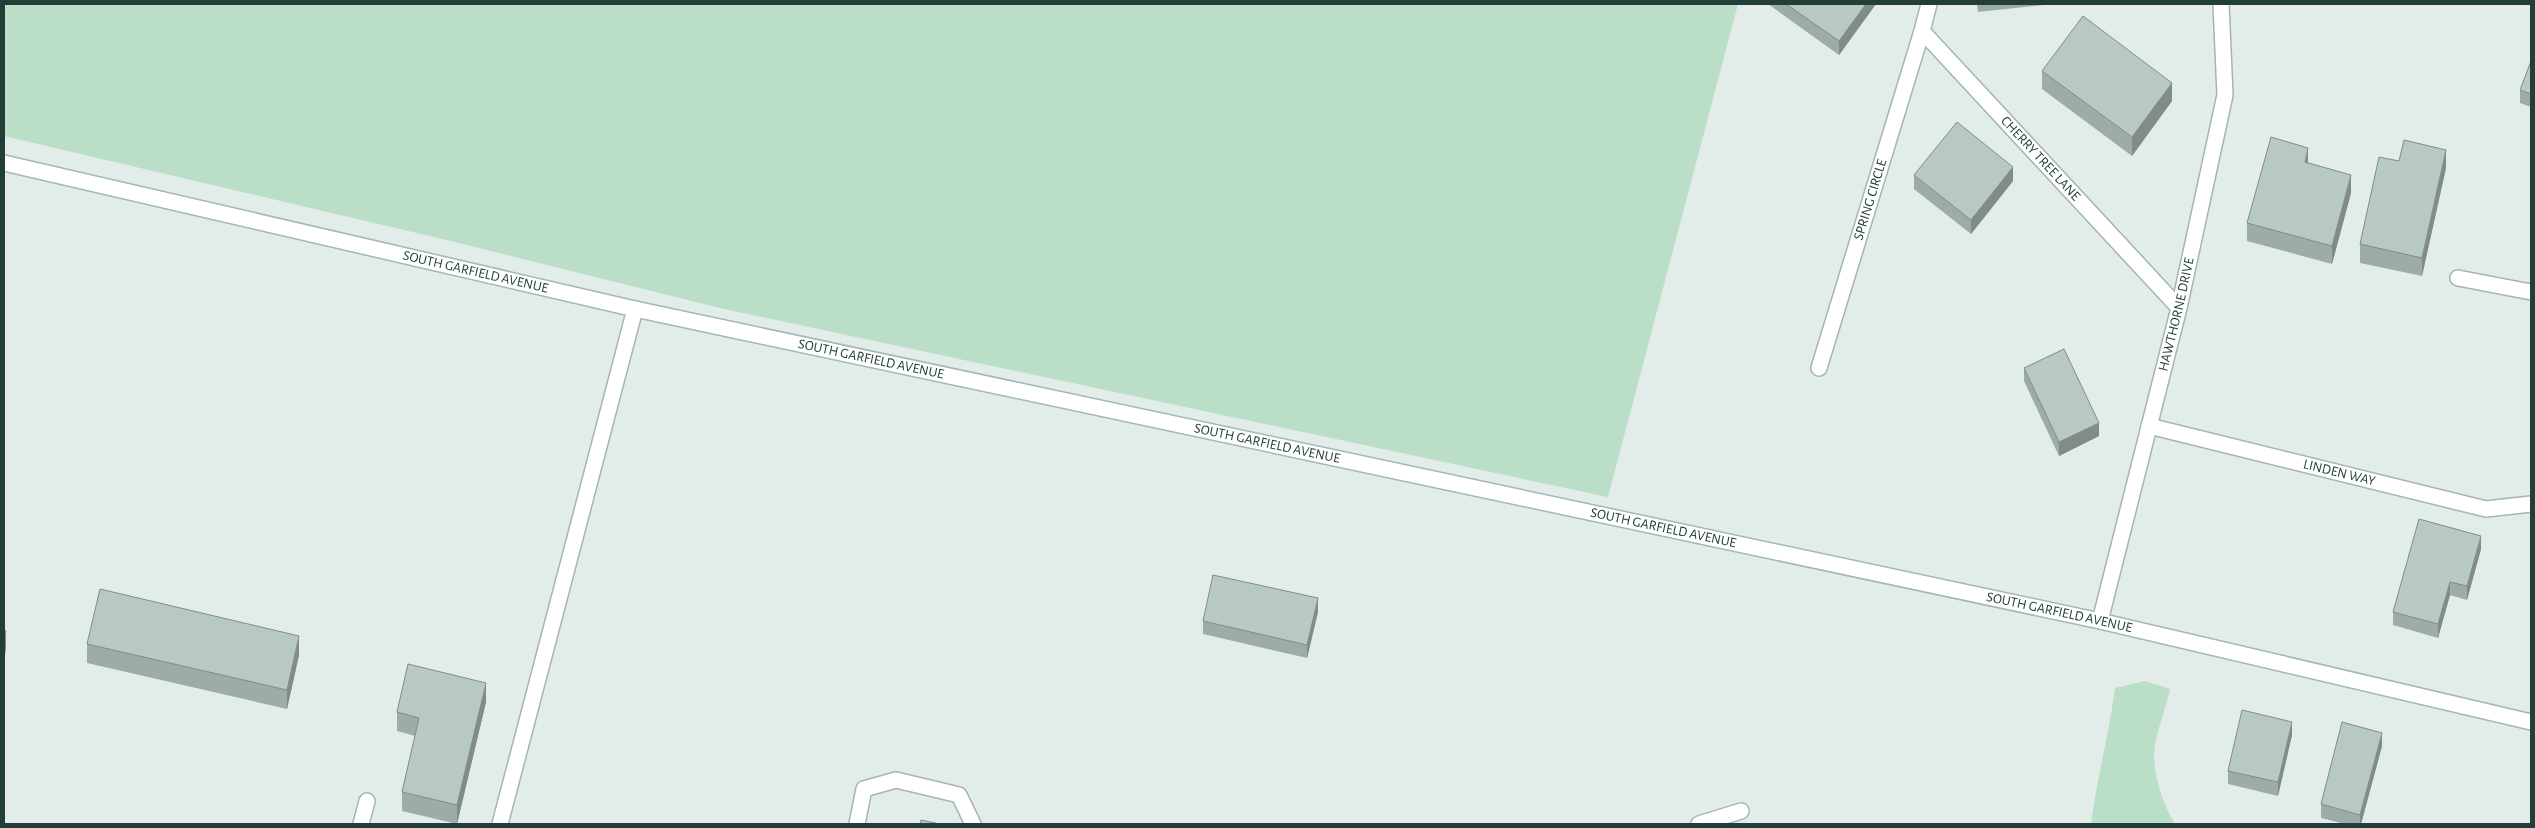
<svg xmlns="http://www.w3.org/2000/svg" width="2535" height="828" viewBox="0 0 2535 828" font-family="'Alegreya Sans',sans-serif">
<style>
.green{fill:#bbdec8}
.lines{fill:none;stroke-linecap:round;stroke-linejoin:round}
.lane-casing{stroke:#a5b5b1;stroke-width:18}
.street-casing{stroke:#a5b5b1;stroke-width:18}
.secondary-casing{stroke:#a0b9b2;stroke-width:18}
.lane{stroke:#fff;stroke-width:15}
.street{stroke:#fff;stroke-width:15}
.secondary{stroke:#fff;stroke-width:15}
.wall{fill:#9eaca7}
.shaded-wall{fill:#818c88}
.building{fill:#b8c8c2;stroke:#818c88}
.labels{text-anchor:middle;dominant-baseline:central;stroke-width:4;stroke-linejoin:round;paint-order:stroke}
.street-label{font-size:14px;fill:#223e39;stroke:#f3f9f7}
</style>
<rect width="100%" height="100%" fill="#e2ede9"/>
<g class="green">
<polygon points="4,4 1738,4 1608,497 724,309 455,242 4,136"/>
<path d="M2145,681L2170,689C2166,708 2155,735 2154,754C2154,777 2163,805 2175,824H2091C2097,778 2109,734 2115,688Z"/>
</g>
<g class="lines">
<defs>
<g id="lane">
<polyline points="361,824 367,801"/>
<polyline points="500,824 635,309"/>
<polyline points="857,824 864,789 896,780 959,795 973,824"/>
<polyline points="1699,824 1741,811"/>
</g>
<g id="street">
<path id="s1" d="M1929,4L1922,31L2179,308"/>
<polyline points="2458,278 2531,292"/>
<path id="s2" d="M1819,368L1922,31"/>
<path id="s3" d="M2149,426L2486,509L2531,504"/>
<path id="s4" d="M2100,621L2179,308L2225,95L2221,4"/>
</g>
<g id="secondary">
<path id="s5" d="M4,163L635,309L2100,621L2531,722"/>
</g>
</defs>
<use href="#lane" class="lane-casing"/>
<use href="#street" class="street-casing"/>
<use href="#secondary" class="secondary-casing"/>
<use href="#lane" class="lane"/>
<use href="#street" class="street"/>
<use href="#secondary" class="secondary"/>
</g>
<g class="wall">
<polygon points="1768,4 1876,4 1839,55"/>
<polygon points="1977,4 2054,4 1978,12"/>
<polygon points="2531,61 2531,107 2520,103 2520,90"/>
<polygon points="2042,71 2172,101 2132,156 2042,89"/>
<polygon points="2399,161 2446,168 2422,276 2360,263 2360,244"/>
<polygon points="2308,163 2351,193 2332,264 2247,241 2247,223"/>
<polygon points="1914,175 2013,181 1971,234 1914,189"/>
<polygon points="2024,368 2099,436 2059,456 2024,381"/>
<polygon points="2481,549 2467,600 2450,595 2438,638 2393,625 2393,612"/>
<polygon points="1318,612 1307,658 1203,634 1203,621"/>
<polygon points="87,644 299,655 287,709 87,663"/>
<polygon points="486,702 457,824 402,811 402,792 415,736 397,731 397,712"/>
<polygon points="2292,735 2278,796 2228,784 2228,771"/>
<polygon points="2382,746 2361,824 2345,824 2321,818 2321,804"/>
</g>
<g class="shaded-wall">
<polygon points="1866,4 1876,4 1839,55 1839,41"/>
<polygon points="2172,83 2172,101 2132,156 2132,137"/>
<polygon points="2308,148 2308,166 2305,162"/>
<polygon points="2446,150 2446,168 2422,276 2422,258"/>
<polygon points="2013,167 2013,181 1971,234 1971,220"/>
<polygon points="2351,175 2351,193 2332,264 2332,246"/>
<polygon points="2099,423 2099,436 2059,456 2059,442"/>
<polygon points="2481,536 2481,549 2467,600 2467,586"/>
<polygon points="2450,582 2450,595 2438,638 2438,624"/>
<polygon points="1318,598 1318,612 1307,658 1307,645"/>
<polygon points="6,631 6,649 4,661 4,642"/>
<polygon points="299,636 299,655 287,709 287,690"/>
<polygon points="486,683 486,702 457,824 457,805"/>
<polygon points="2292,722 2292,735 2278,796 2278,782"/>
<polygon points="2382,733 2382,746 2361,824 2360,824 2360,815"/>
</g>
<g class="building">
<polygon points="1786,4 1866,4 1839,41"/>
<polygon points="2083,16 2172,83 2132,137 2042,71"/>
<polygon points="2531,61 2531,94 2520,90"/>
<polygon points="1957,122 2013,167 1971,220 1914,175"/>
<polygon points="2271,137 2308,148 2305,162 2351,175 2332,246 2247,223"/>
<polygon points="2404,140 2446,150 2422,258 2360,244 2379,157 2399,161"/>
<polygon points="2064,349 2099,423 2059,442 2024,368"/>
<polygon points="2419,519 2481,536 2467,586 2450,582 2438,624 2393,612"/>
<polygon points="1213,575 1318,598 1307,645 1203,621"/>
<polygon points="100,589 299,636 287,690 87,644"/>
<polygon points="4,630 6,631 4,642"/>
<polygon points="408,664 486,683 457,805 402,792 419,718 397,712"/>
<polygon points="2242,710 2292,722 2278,782 2228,771"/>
<polygon points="2342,722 2382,733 2360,815 2321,804"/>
<polygon points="921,820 940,824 920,824"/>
</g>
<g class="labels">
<g class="street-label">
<text stroke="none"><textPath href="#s1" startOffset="202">CHERRY TREE LANE</textPath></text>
<text stroke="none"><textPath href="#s2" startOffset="176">SPRING CIRCLE</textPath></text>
<text stroke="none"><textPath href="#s5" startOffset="484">SOUTH GARFIELD AVENUE</textPath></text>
<text stroke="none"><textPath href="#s4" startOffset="316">HAWTHORNE DRIVE</textPath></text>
<text stroke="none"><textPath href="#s5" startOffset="889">SOUTH GARFIELD AVENUE</textPath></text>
<text stroke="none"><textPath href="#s5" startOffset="1294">SOUTH GARFIELD AVENUE</textPath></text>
<text stroke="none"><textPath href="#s3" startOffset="196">LINDEN WAY</textPath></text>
<text stroke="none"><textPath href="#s5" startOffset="1699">SOUTH GARFIELD AVENUE</textPath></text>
<text stroke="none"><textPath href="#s5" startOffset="2104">SOUTH GARFIELD AVENUE</textPath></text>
</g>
</g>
<rect width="2535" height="828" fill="none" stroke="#223e39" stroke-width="10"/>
</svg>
